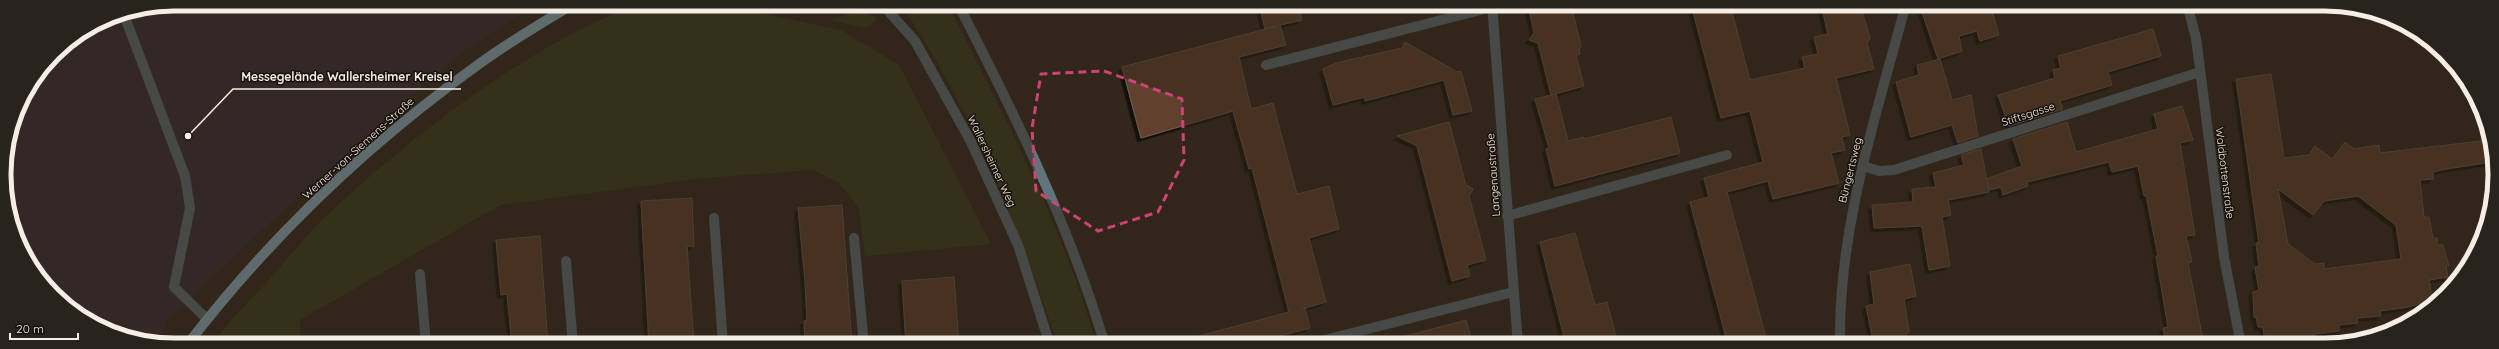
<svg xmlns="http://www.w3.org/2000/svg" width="2499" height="349" viewBox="0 0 2499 349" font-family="Quicksand,sans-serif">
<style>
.commercial{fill:#392b38}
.green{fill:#393d19}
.building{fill:#62402d;stroke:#6e5c52;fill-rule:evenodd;filter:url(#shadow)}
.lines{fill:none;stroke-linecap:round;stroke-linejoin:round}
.minor{stroke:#61737c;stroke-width:10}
.major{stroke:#98bdd0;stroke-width:10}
.marked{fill:none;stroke:#cc4377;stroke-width:3;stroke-dasharray:8 5;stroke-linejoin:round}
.labels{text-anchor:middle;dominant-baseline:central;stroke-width:3;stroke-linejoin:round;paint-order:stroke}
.street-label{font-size:11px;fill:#f6eee6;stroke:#16110b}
.rim{fill:none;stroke:#f6eee6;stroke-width:5}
.leader{fill:none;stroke:#f6eee6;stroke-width:1.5}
.callout-dot{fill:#f6eee6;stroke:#16110b;stroke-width:1.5}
.callout-label{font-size:12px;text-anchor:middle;font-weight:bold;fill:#f6eee6;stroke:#16110b;stroke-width:3;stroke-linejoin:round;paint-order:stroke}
</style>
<defs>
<filter id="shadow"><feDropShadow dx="-3.5" dy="3.5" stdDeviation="0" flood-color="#0009"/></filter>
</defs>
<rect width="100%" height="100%" fill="#32271a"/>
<polygon class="commercial" points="175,4 535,4 461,53 300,194 168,319 156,343 99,327 46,287 13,230 4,164 17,109 54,54 109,17"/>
<g class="green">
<path d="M638,4H732L756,12L841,30L899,65L991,244L865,256L859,208L838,182L813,170L704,178L500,205L300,320V345H213C223,325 251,300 266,283C286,261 305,236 327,215C412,136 528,45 638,4Z"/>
<path d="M928,4H948C1004,115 1062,225 1097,345H1058C1027,254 993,164 947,80C935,58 921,36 908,15Z"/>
<polygon points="854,12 867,13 877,18 870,27 864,28 830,20"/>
</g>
<g class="building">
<polygon points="1259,4 1298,4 1302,20 1280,25 1286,45 1239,57 1251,109 1273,103 1297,194 1329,186 1339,229 1309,238 1326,302 1302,309 1305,308 1310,328 1246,345 1189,345 1188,339 1289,312 1252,168 1249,169 1233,111 1141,138 1122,67 1277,26 1265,29"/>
<polygon points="1528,4 1571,4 1581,46 1579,49 1580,54 1576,55 1584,86 1551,95 1538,43 1529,40 1534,33"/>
<polygon points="1691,4 1730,4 1750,80 1805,68 1802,57 1818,54 1814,37 1828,34 1821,4 1860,4 1870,38 1867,43 1874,69 1836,78 1850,135 1842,137 1845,150 1831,153 1839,183 1773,199 1768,181 1727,192 1768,345 1728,345 1690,202 1709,197 1704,178 1763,162 1750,111 1721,118"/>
<polygon points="1949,4 1990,4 1999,35 1980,41 1977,31 1959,36 1962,51 1938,59 1922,12"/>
<polygon points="2153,29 2161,56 2108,72 2112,85 2060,101 2063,109 2009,126 1998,95 2055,78 2053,70 2061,68 2058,56"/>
<polygon points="1405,42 1457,72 1461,71 1472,111 1453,115 1444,80 1365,101 1365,97 1333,105 1323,69 1336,63 1402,48"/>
<polygon points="1940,59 1952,100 1971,95 1978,136 1958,143 1952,125 1911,137 1896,82 1919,75 1917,65"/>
<path d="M2271,74L2284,158L2309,155L2315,146L2332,159L2345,142L2354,149L2379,145L2380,153L2489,140L2492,162L2446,169L2433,172V179L2420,180L2424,217H2429L2433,238H2437L2438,245H2443L2449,266H2446L2448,277L2429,280L2432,299L2409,307L2380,311L2381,316L2357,318L2358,323L2339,325V331L2314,334L2315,339L2291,345H2280L2279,339L2265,341L2263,327H2258L2256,317H2254L2253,292L2259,290L2255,267L2259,266L2256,243H2259L2236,79ZM2278,189L2313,215L2324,201L2358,196L2396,225L2401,259L2324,269V263L2315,264L2288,244Z"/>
<polygon points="1556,94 1568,141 1584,137 1584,139 1671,117 1680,153 1555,186 1546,149 1549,148 1535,99"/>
<polygon points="2182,106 2193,140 2180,143 2195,235 2186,236 2192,262 2188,263 2204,345 2166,345 2163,328 2168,327 2156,256 2158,256 2146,195 2144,196 2138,166 2112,172 2109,162 2027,182 2028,186 2003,195 2001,187 1990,190 1986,179 2022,166 2013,139 2067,122 2076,152 2158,129 2154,114"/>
<polygon points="1449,122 1466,185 1473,189 1469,196 1486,260 1467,265 1470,276 1452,281 1417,146 1397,136"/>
<polygon points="1981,149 1989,192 1948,200 1951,215 1942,217 1950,266 1929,270 1922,226 1874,228 1872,205 1913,202 1912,189 1936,187 1933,173 1964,165 1961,155"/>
<polygon points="692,198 694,246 687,246 694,345 649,345 641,201"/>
<polygon points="842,205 852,345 805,345 804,321 807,320 805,281 798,208"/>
<polygon points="1575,233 1595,305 1607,302 1617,340 1597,345 1566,345 1540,242"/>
<polygon points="540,236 548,345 512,345 507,294 501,295 496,240"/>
<polygon points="1910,264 1916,296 1904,299 1909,332 1906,333 1908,345 1874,345 1866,306 1874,304 1870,272"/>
<polygon points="954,277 959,345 906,345 902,281"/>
<polygon points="1466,320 1473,345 1396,345 1395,339"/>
</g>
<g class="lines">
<g class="minor">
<polyline points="882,4 915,41 970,140 1018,245 1050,345"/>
<path d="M958,4C1016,117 1068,222 1105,345"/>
<polyline points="1492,4 1518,345"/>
<polyline points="2187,4 2196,38 2224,257 2241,345"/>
<polyline points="126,20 185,176 190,208 174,287 207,319"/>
<polyline points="1266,65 1492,7"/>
<polyline points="1863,166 1879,171 1894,170 2200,72"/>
<polyline points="1507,216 1727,155"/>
<polyline points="714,218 723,345"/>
<polyline points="854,238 864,345"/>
<polyline points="566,261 573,345"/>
<polyline points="420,274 426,345"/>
<polyline points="1305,345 1513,292"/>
<path d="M1840,345C1838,228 1876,116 1906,4"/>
</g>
<path class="major" d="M187,345C270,237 369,143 479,64C509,42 542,23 573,4"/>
</g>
<path d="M0 0H2499V349H0ZM1104,71L1182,99L1184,160L1158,212L1098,231L1036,191L1032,128L1041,74Z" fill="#32271a" fill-opacity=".55" fill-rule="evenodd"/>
<path class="marked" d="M1104,71L1182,99L1184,160L1158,212L1098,231L1036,191L1032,128L1041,74Z"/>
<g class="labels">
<g class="street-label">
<text transform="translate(2028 114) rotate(-18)">Stiftsgasse</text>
<text transform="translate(358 148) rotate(-42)">Werner-von-Siemens-Straße</text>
<text transform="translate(992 161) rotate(65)">Wallersheimer Weg</text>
<text transform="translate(1850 170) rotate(-76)">Büngertsweg</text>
<text transform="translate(2225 173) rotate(83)">Waldbottenstraße</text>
<text transform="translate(1493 175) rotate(-94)">Langenaustraße</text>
</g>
</g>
<path d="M0 0H2499V349H0ZM174 11H2325A163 163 0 0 1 2488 174V175A163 163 0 0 1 2325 338H174A163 163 0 0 1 11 175V174A163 163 0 0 1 174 11Z" fill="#28231d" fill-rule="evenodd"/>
<path class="rim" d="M174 11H2325A163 163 0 0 1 2488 174V175A163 163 0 0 1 2325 338H174A163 163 0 0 1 11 175V174A163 163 0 0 1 174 11Z"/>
<path class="leader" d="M188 136L233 89H461"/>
<circle class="callout-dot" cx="188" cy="136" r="4"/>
<g class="callout-label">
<text x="347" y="81">Messegelände Wallersheimer Kreisel</text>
</g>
<path d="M10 333v6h68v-6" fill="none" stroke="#f6eee6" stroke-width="2"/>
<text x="16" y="333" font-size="12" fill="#f6eee6" stroke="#16110b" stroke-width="3" paint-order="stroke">20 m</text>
</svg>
